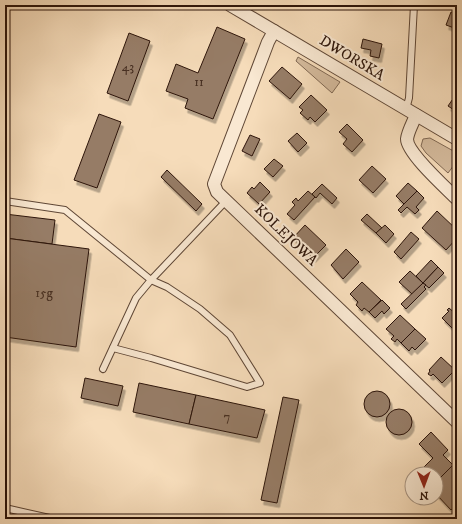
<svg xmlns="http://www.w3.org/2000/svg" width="462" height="524" viewBox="0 0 462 524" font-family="'IM FELL DW Pica',serif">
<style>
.green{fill:#d4ba9c;stroke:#806853}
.building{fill:#967c66;stroke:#2d150a;filter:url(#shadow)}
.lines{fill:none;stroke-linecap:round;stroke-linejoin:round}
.lane-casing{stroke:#5f4736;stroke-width:8}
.street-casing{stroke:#5f4736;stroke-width:14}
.lane{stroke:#f9e8d2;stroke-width:6}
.street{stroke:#f9e8d2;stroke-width:12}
.labels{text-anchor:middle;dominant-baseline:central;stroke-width:4;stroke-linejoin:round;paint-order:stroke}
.number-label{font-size:13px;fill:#472f21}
.street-label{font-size:15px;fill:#2d150a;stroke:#f9e8d2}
</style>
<defs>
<filter id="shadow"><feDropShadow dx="2.5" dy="4.5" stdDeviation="0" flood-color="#0004"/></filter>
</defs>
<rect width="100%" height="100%" fill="#f6dcba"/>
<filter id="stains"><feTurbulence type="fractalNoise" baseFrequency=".005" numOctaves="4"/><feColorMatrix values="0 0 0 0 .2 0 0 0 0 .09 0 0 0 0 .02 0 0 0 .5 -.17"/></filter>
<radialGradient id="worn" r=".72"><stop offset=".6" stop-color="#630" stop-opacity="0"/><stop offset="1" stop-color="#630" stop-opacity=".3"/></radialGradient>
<g class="green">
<polygon points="298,57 340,82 332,93 296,61"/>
<polygon points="430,138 457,153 457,161 448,173 426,153 421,146 423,139"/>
</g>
<g class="building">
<polygon points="451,12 457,14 457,29 446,25"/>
<polygon points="217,27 245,39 213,119 185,108 188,99 166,91 176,64 198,73"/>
<polygon points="129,33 150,41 128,101 107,93"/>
<polygon points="363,39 382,44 379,58 370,56 371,50 361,48"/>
<polygon points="282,67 302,84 290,99 269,81"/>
<polygon points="457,93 457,112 448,106"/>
<polygon points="311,95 327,110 315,122 310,117 308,120 300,113 303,110 299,107"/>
<polygon points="99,114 121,122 97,188 74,180"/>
<polygon points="347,124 363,140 352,152 343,144 347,139 339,132"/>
<polygon points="297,133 307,143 298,152 288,141"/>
<polygon points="250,135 260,139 252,156 242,151"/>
<polygon points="274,159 283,166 273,177 264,169"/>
<polygon points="372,166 386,179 373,193 359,180"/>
<polygon points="167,170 202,204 196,211 161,177"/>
<polygon points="260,182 270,192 259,204 247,193 252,187 254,189"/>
<polygon points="408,183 417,191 404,204 396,196"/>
<polygon points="322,184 337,198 332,204 320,193 316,198 312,194"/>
<polygon points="308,191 315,197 294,220 287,214 295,205 292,202 296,198 298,201"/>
<polygon points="417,191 424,198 416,207 419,210 415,214 407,207 401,213 398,210"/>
<polygon points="437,211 457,230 457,238 446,250 422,228"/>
<polygon points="5,214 55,220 52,244 5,238"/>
<polygon points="367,214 382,228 376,233 361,220"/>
<polygon points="305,225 326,245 313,258 293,238"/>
<polygon points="385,225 394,234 386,243 376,233"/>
<polygon points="411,232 419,239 401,259 394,252"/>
<polygon points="5,238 89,249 76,347 5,337"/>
<polygon points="346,249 359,262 343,279 331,265"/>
<polygon points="431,260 438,267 423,283 416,276"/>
<polygon points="438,267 444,273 429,288 423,283"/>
<polygon points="410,271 423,283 412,294 399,282"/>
<polygon points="362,282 381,300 369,312 364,308 362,311 356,305 358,302 350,294"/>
<polygon points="423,283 426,285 424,287 426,289 406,309 401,304"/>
<polygon points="382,300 390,308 384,314 382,311 375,318 369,312"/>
<polygon points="449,308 457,315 457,323 452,328 442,318 449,311 447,310"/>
<polygon points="400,315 415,329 401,343 397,339 395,342 391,339 394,336 386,329"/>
<polygon points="415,329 426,339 415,350 412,347 409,351 401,343"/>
<polygon points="441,357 455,370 442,383 433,374 431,376 428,374 430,371 429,370"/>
<polygon points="85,378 123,386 118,406 81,398"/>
<polygon points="139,383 196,395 189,424 133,412"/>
<circle cx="377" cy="404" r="13"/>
<polygon points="196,395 265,410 257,438 189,424"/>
<polygon points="283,397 299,400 277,503 261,500"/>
<circle cx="399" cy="422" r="13"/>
<polygon points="431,432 448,450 443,455 453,465 436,482 436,474 418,473 433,458 419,444"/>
<polygon points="453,465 457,469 457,504 451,510 436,494 436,482"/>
</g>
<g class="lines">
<defs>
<g id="lane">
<polyline points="406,109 409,98 414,5"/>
<polyline points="5,201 65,210 151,280 167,287 200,309 230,335 260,383 247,387 151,358 113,348"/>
<polyline points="103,369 136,298 151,280 226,201"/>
<polyline points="5,508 54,519"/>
</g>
<g id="street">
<polyline points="230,5 457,139"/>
<polyline points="274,31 268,42 214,184 217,192 457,422"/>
<path d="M416,115C413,123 408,131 407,139C407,153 446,188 457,199"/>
</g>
</defs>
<use href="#lane" class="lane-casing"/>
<use href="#street" class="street-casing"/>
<use href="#lane" class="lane"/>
<use href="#street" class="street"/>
</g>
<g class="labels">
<g class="number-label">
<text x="128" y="67">43</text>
<text x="199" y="82">11</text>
<text x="44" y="293">15g</text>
<text x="227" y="417">7</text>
</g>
<g class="street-label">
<text transform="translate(352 58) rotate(31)">DWORSKA</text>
<text transform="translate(286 235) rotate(44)">KOLEJOWA</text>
</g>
</g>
<rect width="462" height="524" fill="none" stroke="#f6dcba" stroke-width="20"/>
<rect x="6" y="6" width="450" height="512" fill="none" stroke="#2d150a" stroke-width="2"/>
<rect x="10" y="10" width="442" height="504" fill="none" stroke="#2d150a"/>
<g transform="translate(424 486) rotate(179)"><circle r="19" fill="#f9e8d2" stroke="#a79482"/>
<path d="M0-3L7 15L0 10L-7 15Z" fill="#8f2418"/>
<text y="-6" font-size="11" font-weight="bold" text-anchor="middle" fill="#2d150a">N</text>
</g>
<rect width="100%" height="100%" filter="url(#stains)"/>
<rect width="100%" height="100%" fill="url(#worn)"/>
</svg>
